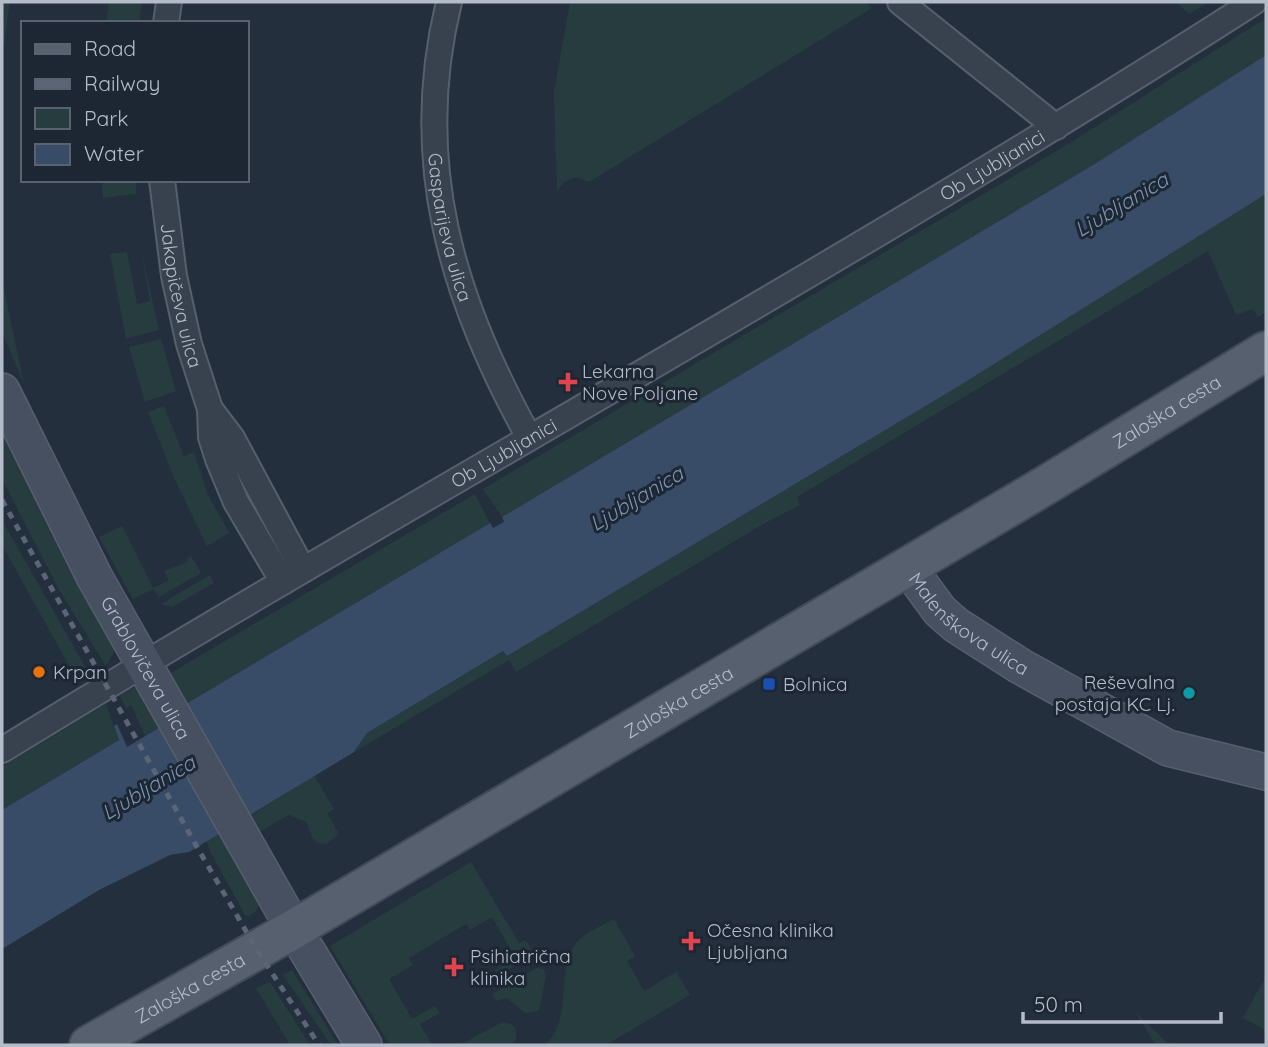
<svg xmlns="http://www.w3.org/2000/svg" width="1268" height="1047" viewBox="0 0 1268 1047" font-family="Quicksand,sans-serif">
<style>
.green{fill:#263c3f}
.water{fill:#394c67}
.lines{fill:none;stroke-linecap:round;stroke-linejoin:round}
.street-casing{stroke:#565f6c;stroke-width:28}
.secondary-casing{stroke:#565f6c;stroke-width:38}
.primary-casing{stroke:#414a57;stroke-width:42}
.street{stroke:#38414e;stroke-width:24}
.secondary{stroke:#465061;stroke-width:35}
.primary{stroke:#56606e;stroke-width:38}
.rail{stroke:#5a6575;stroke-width:5;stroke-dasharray:7 7;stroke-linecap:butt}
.health-dot{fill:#e0444e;stroke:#1d2633;stroke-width:2.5}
.food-dot{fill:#e8710a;stroke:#1d2633;stroke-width:2.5}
.transit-dot{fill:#1a4fb4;stroke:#1d2633;stroke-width:2.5}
.culture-dot{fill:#0f9aa8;stroke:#1d2633;stroke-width:2.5}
.labels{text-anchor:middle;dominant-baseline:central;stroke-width:6;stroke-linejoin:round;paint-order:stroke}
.street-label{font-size:19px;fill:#b4bcc9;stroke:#1d2633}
.poi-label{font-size:19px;fill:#b4bcc9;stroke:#1d2633;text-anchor:start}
.water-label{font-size:21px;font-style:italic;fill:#7c92b1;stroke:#1d2633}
</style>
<rect width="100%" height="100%" fill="#242f3e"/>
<g class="green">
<polygon points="2,2 10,2 4,44 2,44"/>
<polygon points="109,2 142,2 139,23 106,23"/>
<polygon points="570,2 866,2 872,8 589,182 576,177 564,182 557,191 554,92"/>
<polygon points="1176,2 1209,2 1189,14"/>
<polygon points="1266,18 1266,55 1093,165 502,517 483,489 1070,143"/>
<polygon points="102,180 136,180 136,194 103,198"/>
<polygon points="1266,194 1266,312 1258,317 1253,309 1236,315 1208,251 797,497 800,505 765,523 516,672 509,660 354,752 367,733 503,651 507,656 959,386"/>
<polygon points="141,250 159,330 126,339 110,254 127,252 137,304 150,301"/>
<polygon points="2,284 3,284 24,384 2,332"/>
<polygon points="161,339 176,391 145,402 129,347"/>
<polygon points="164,406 184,456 194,452 208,495 229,533 207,546 174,478 148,412"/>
<polygon points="2,428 37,504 113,644 114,652 106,666 58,588 2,479"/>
<polygon points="475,494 490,523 186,704 169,674"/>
<polygon points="2,520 89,674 77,680 2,545"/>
<polygon points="122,526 153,588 169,580 164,571 188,562 187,558 191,556 201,573 159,597 153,589 133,599 99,537"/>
<polygon points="210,575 214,583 172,607 161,604"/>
<polygon points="137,686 162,726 145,736 131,705 126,708 120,696"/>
<polygon points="106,704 119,740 2,810 2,767"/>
<path d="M314,775L334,809L327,813L339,834L326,844C310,844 312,833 306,822L289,815L259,832L250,816Z"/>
<polygon points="210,809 259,902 257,910 249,916 245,915 209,849 207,841"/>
<polygon points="471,862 519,943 526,940 534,954 498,976 495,970 515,957 492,917 470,930 466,924 409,958 413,965 389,979 412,1019 435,1006 440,1013 420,1024 432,1045 390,1045 330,946"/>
<path d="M614,919L635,956L627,961L644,991L676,972L690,995L606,1045H545C575,1017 554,968 577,942C586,932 602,926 614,919Z"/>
<polygon points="537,968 543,969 546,975 539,1011 525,1013 507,998 496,1001 492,994"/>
<polygon points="292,970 338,1045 331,1045 283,975"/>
<polygon points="1266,976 1266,1030 1243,1018"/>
<polygon points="270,982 310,1045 290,1045 256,988"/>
<polygon points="1135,1012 1170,1045 1156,1045"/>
<polygon points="502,1022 511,1024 516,1029 516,1041 511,1045 460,1045"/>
</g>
<polygon class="water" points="1266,55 1266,194 959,386 507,656 503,651 367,733 354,752 189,852 170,855 99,890 2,949 2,810 119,740 114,726 117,724 127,747 162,726 186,704 490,523 493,528 504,522 502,517 1093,165"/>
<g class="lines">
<defs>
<g id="street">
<path id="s1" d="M449,2C410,161 452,299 529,437"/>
<polyline points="900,2 1056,127"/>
<polyline points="166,23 169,2"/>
<path id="s2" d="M162,180L174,276L189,344L210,409L211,437L218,459L236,502L283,582"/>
<polyline points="210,409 232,438 303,570"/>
<path id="s3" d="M2,750C417,496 845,265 1254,2"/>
</g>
<g id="secondary">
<path id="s4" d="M2,391L95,578L294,929L364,1045"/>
<path id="s5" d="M907,566L940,611L956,625L1020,666L1168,748L1266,772"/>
</g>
<g id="primary">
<path id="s6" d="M89,1045L294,929L1041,488L1266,351"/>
</g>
</defs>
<use href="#street" class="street-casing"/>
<use href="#secondary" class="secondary-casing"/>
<use href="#primary" class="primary-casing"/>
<use href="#street" class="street"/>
<use href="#secondary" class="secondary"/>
<use href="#primary" class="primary"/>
<polyline class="rail" points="2,500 197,847 257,950 319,1045"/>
</g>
<g class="health-dot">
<path d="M564.5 371.5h7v7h7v7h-7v7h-7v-7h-7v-7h7z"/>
<path d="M687.5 930.5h7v7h7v7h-7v7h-7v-7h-7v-7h7z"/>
<path d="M450.5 956.5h7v7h7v7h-7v7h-7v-7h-7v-7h7z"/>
</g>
<circle class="food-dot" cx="39" cy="672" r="7"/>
<rect class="transit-dot" x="762" y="677" width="14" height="14" rx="3.5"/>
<circle class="culture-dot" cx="1189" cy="693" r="7"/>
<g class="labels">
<g class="street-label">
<text stroke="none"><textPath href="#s3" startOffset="1150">Ob Ljubljanici</textPath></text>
<text stroke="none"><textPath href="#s1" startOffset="228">Gasparijeva ulica</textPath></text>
<text stroke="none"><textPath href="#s2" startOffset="117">Jakopičeva ulica</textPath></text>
<text stroke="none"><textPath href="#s6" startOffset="1250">Zaloška cesta</textPath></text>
<text stroke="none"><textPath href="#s3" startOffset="583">Ob Ljubljanici</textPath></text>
<text stroke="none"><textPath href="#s5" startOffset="86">Malenškova ulica</textPath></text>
<text stroke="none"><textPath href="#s4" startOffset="312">Grablovičeva ulica</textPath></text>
<text stroke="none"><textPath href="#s6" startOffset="682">Zaloška cesta</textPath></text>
<text stroke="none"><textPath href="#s6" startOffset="116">Zaloška cesta</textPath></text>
</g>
<g class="poi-label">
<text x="582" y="371">Lekarna<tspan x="582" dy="22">Nove Poljane</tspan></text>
<text x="53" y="672">Krpan</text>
<text x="1175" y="682" text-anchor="end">Reševalna<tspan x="1175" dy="22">postaja KC Lj.</tspan></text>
<text x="783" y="684">Bolnica</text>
<text x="707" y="930">Očesna klinika<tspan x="707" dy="22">Ljubljana</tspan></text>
<text x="470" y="956">Psihiatrična<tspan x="470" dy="22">klinika</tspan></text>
</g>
<g class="water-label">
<text transform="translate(1121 204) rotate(-31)">Ljubljanica</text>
<text transform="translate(636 498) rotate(-31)">Ljubljanica</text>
<text transform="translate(148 787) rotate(-31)">Ljubljanica</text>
</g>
</g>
<rect width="1268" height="1047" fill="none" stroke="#b4bcc9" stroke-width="7"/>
<rect x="21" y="21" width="228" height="161" fill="#1d2633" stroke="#59626f" stroke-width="2"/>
<rect x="35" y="44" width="35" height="10" fill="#56606e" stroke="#59626f" stroke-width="2"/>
<text x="84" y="56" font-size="21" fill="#b4bcc9">Road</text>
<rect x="35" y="79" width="35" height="10" fill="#5a6575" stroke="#59626f" stroke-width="2"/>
<text x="84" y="91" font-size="21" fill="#b4bcc9">Railway</text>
<rect x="35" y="108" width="35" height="21" fill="#263c3f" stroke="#59626f" stroke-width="2"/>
<text x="84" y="126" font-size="21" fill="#b4bcc9">Park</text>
<rect x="35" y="144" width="35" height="21" fill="#394c67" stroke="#59626f" stroke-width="2"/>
<text x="84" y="161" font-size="21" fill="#b4bcc9">Water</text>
<path d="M1023 1012v10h198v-10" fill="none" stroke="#b4bcc9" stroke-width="3.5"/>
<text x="1034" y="1012" font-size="21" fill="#b4bcc9" stroke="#1d2633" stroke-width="5" paint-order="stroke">50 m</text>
</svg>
